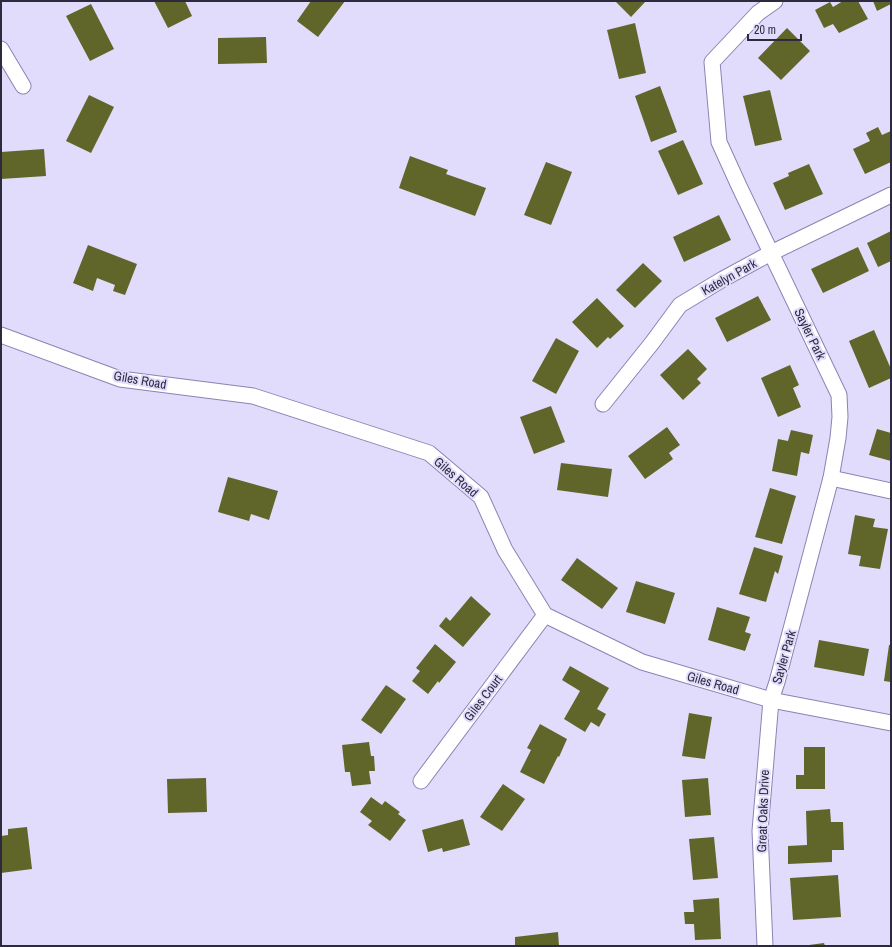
<svg xmlns="http://www.w3.org/2000/svg" width="892" height="947" viewBox="0 0 892 947" font-family="'Archivo Narrow',sans-serif">
<style>
.building{fill:#606529}
.lines{fill:none;stroke-linecap:round;stroke-linejoin:round}
.street-casing{stroke:#8c82b3;stroke-width:17}
.street{stroke:#fff;stroke-width:15}
.labels{text-anchor:middle;dominant-baseline:central;stroke-width:4;stroke-linejoin:round;paint-order:stroke}
.street-label{font-size:13px;fill:#2e2a3e;stroke:#e2dcfc}
</style>
<rect width="100%" height="100%" fill="#e2dcfc"/>
<g class="building">
<polygon points="154,1 185,1 192,16 168,28"/>
<polygon points="311,1 345,1 318,37 297,21"/>
<polygon points="615,1 646,1 631,17"/>
<polygon points="843,1 858,1 868,19 839,33 833,24 824,28 815,10 830,2 833,7"/>
<polygon points="873,1 891,1 891,4 877,11"/>
<polygon points="91,4 114,49 90,61 66,16"/>
<polygon points="635,23 646,73 619,79 607,30"/>
<polygon points="787,28 810,51 781,80 758,58"/>
<polygon points="266,37 267,63 218,64 218,38"/>
<polygon points="660,86 677,132 651,142 635,96"/>
<polygon points="770,90 782,140 755,146 743,96"/>
<polygon points="89,95 114,107 91,153 66,141"/>
<polygon points="878,127 882,135 891,131 891,162 865,174 853,149 870,141 866,133"/>
<polygon points="683,140 703,184 678,195 658,151"/>
<polygon points="44,149 46,176 1,179 1,152"/>
<polygon points="410,156 448,170 446,174 486,188 475,216 399,188"/>
<polygon points="546,162 572,172 551,225 524,215"/>
<polygon points="809,164 823,194 785,210 773,183 789,176 788,173"/>
<polygon points="719,215 731,240 684,262 673,237"/>
<polygon points="891,231 891,261 878,267 867,243"/>
<polygon points="88,245 137,264 125,295 113,291 115,285 97,278 93,291 73,283"/>
<polygon points="858,247 869,271 823,293 811,269"/>
<polygon points="643,263 662,281 635,308 616,290"/>
<polygon points="758,296 771,320 727,342 715,318"/>
<polygon points="597,298 624,326 610,339 608,337 597,348 572,322"/>
<polygon points="874,330 891,369 891,378 869,388 849,341"/>
<polygon points="556,338 579,351 556,394 532,381"/>
<polygon points="688,349 707,369 697,379 701,383 683,400 660,375"/>
<polygon points="790,365 799,385 793,388 801,407 778,417 761,378"/>
<polygon points="551,406 565,442 534,454 520,417"/>
<polygon points="667,427 680,445 669,453 673,459 645,479 628,456"/>
<polygon points="877,429 891,433 891,461 869,455"/>
<polygon points="791,430 813,435 809,454 801,452 797,476 772,471 778,439 788,441"/>
<polygon points="561,463 612,469 608,497 557,490"/>
<polygon points="228,477 278,491 269,520 251,514 249,521 218,512"/>
<polygon points="770,488 796,496 782,544 755,537"/>
<polygon points="855,515 875,519 873,527 888,529 880,569 859,566 861,556 848,554"/>
<polygon points="754,547 783,556 778,574 775,571 766,602 739,594"/>
<polygon points="577,558 618,588 602,609 561,580"/>
<polygon points="636,581 675,593 665,624 626,612"/>
<polygon points="471,596 491,614 463,647 439,626 446,617 450,621"/>
<polygon points="717,607 750,617 745,632 751,634 745,651 708,640"/>
<polygon points="819,640 869,649 864,676 814,667"/>
<polygon points="435,644 456,662 439,683 438,681 428,694 412,681 420,671 416,668"/>
<polygon points="889,645 891,645 891,682 884,681"/>
<polygon points="570,666 609,688 597,709 606,714 599,727 591,722 585,732 564,719 580,691 562,680"/>
<polygon points="386,685 406,699 381,734 361,720"/>
<polygon points="689,713 712,717 705,759 682,756"/>
<polygon points="540,724 567,739 559,757 558,756 544,784 520,772 531,750 527,748"/>
<polygon points="369,742 371,756 374,756 375,771 369,771 371,784 352,786 350,772 345,772 342,745"/>
<polygon points="804,747 825,747 825,789 796,789 796,775 804,775"/>
<polygon points="206,778 207,812 168,813 167,779"/>
<polygon points="708,778 711,815 685,817 682,780"/>
<polygon points="503,784 525,799 502,831 480,817"/>
<polygon points="371,797 382,805 385,801 400,812 398,814 406,820 390,841 368,825 372,821 360,812"/>
<polygon points="830,809 831,822 843,822 844,850 832,850 832,862 788,864 788,846 807,845 806,811"/>
<polygon points="463,819 470,845 443,852 442,848 428,852 422,830"/>
<polygon points="27,827 32,869 1,873 1,836 8,835 8,829"/>
<polygon points="714,837 718,878 693,880 689,839"/>
<polygon points="838,875 841,917 793,920 790,878"/>
<polygon points="719,898 721,939 695,940 694,924 685,924 684,912 694,912 693,900"/>
<polygon points="558,932 559,946 515,946 515,937"/>
<polygon points="824,943 825,946 809,946 809,945"/>
</g>
<g class="lines">
<defs>
<g id="street">
<polyline points="1,49 23,86"/>
<polyline points="1,335 120,379 253,396 429,453 481,497 505,550 545,615 642,662 771,700 891,723"/>
<polyline points="603,404 652,343 680,305 723,279 771,253 891,195"/>
<polyline points="831,478 891,491"/>
<polyline points="421,781 545,615"/>
<polyline points="765,946 760,831 771,700 777,682 831,478 838,438 840,417 839,395 828,372 739,186 719,142 712,62 758,13 775,1"/>
</g>
</defs>
<use href="#street" class="street-casing"/>
<use href="#street" class="street"/>
</g>
<g class="labels">
<g class="street-label">
<text transform="translate(729 277) rotate(-29)">Katelyn Park</text>
<text transform="translate(810 334) rotate(64)">Sayler Park</text>
<text transform="translate(140 380) rotate(10)">Giles Road</text>
<text transform="translate(456 477) rotate(41)">Giles Road</text>
<text transform="translate(784 657) rotate(-74)">Sayler Park</text>
<text transform="translate(713 683) rotate(16)">Giles Road</text>
<text transform="translate(483 698) rotate(-53)">Giles Court</text>
<text transform="translate(763 811) rotate(-88)">Great Oaks Drive</text>
</g>
</g>
<rect width="892" height="947" fill="none" stroke="#2e2a3e" stroke-width="4"/>
<path d="M748 34v6h53v-6" fill="none" stroke="#2e2a3e" stroke-width="2"/>
<text x="754" y="34" font-size="12" fill="#2e2a3e" stroke="#e2dcfc" stroke-width="3" paint-order="stroke">20 m</text>
</svg>
